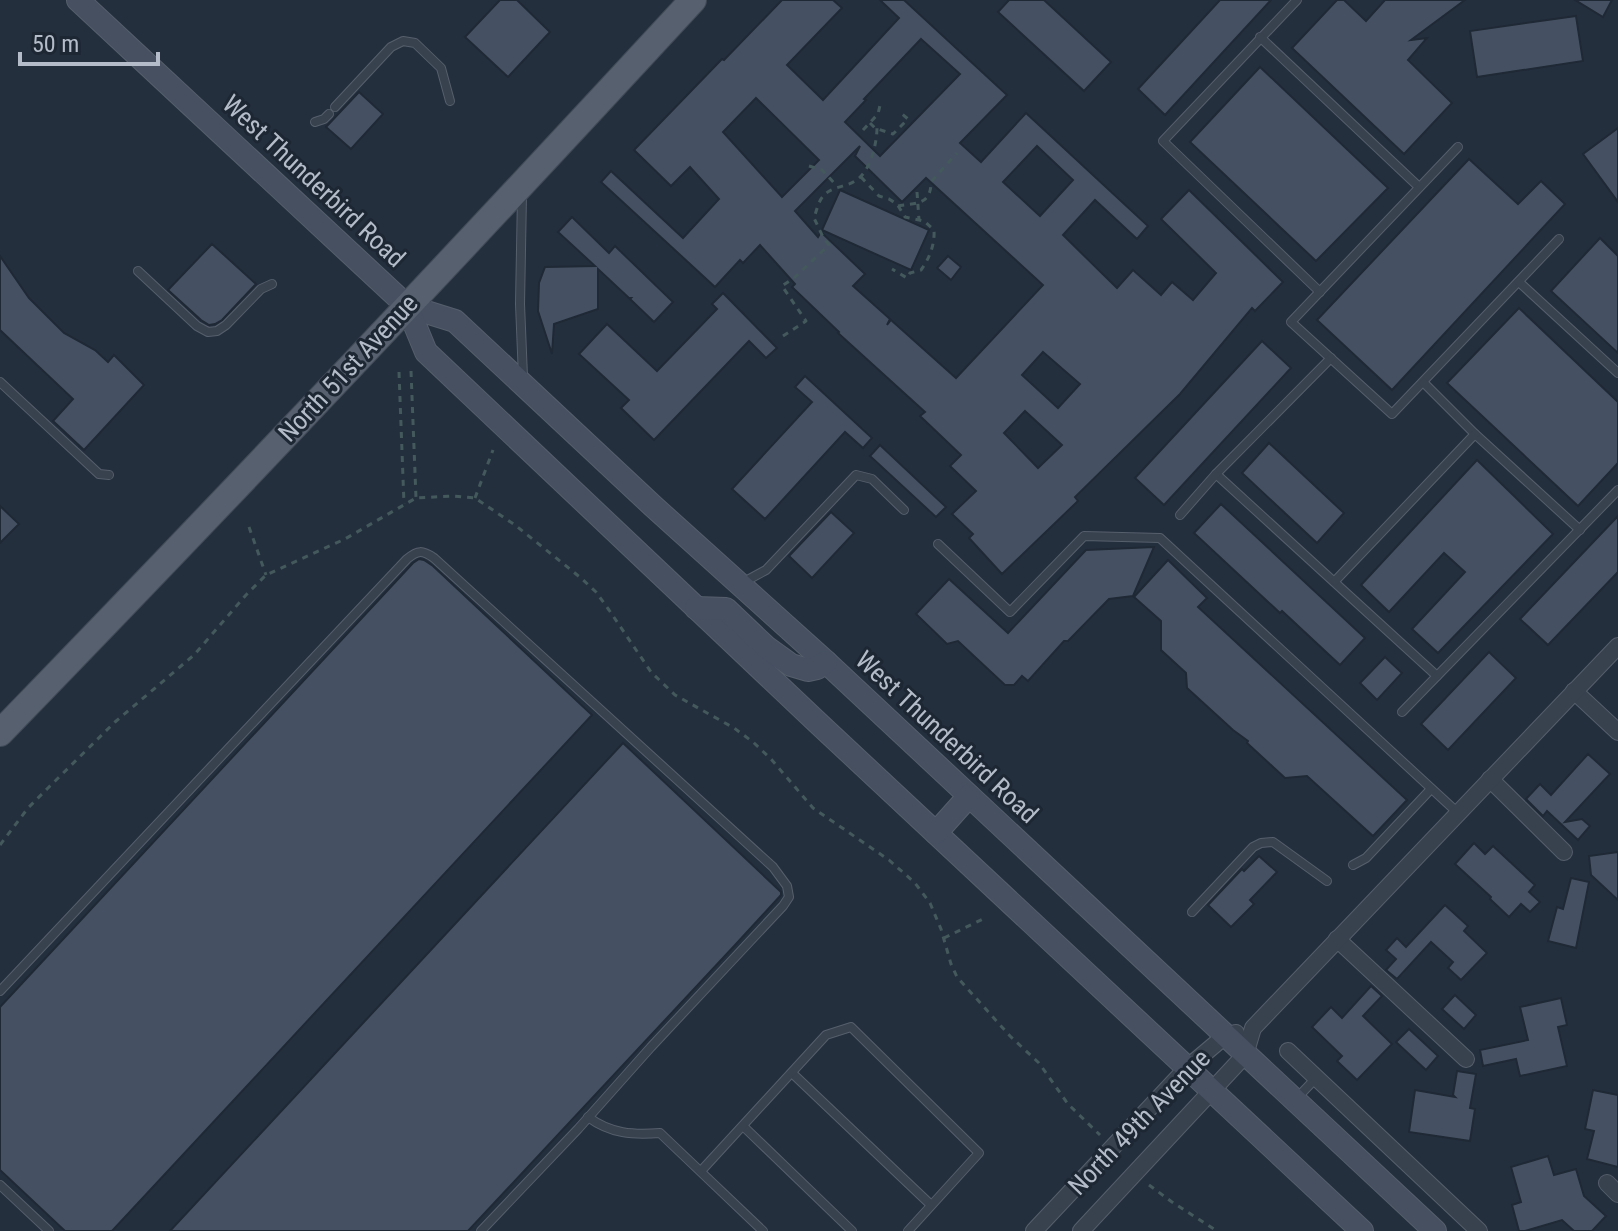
<svg xmlns="http://www.w3.org/2000/svg" width="1618" height="1231" viewBox="0 0 1618 1231" font-family="'Roboto Condensed',sans-serif">
<style>
.building{fill:#455162;stroke:#1f2835;stroke-width:2;fill-rule:evenodd}
.lines{fill:none;stroke-linecap:round;stroke-linejoin:round}
.lane-casing{stroke:#565f6c;stroke-width:10}
.street-casing{stroke:#565f6c;stroke-width:18}
.secondary-casing{stroke:#565f6c;stroke-width:24}
.primary-casing{stroke:#414a57;stroke-width:28}
.path{stroke:#44595c;stroke-width:3;stroke-dasharray:6 6;stroke-linecap:butt}
.lane{stroke:#38414e;stroke-width:8}
.street{stroke:#38414e;stroke-width:16}
.secondary{stroke:#465061;stroke-width:22}
.primary{stroke:#56606e;stroke-width:26}
.labels{text-anchor:middle;dominant-baseline:central;stroke-width:6;stroke-linejoin:round;paint-order:stroke}
.street-label{font-size:26px;fill:#b4bcc9;stroke:#1d2633}
</style>
<rect width="100%" height="100%" fill="#242f3e"/>
<g class="building">
<polygon points="500,0 517,0 550,32 508,77 465,37"/>
<path d="M782,0H833L842,8L787,65L823,100L899,18L880,0H904L1007,95L960,143L981,162L1026,113L1148,226L1137,239L1095,200L1063,235L1117,288L1133,270L1161,295L1172,282L1193,300L1216,273L1161,219L1189,190L1283,282L1255,311L1252,308L1180,394L1075,497L1078,501L1002,574L969,538L973,534L952,514L976,491L950,466L961,455L920,416L925,412L838,333L839,332L792,287L795,284L760,245L743,263L740,260L715,287L601,182L611,171L683,238L719,199L690,167L671,186L634,150L722,59L724,60ZM921,39L960,74L880,156L845,122L866,100L864,99ZM756,98L819,160L782,197L723,132ZM860,146L855,156L902,202L926,178L1043,285L956,378L891,320L887,325L890,319L853,286L865,274L821,232L818,237L795,211ZM1037,146L1073,180L1040,216L1003,182ZM1043,352L1080,384L1058,408L1022,375ZM1025,411L1062,445L1038,468L1004,433Z"/>
<polygon points="1009,0 1044,0 1111,62 1084,91 998,12"/>
<polygon points="1220,0 1271,0 1165,115 1138,89"/>
<polygon points="1337,0 1344,0 1366,21 1385,0 1465,0 1411,40 1427,38 1408,60 1452,103 1404,154 1292,48"/>
<polygon points="1575,0 1612,0 1603,17"/>
<polygon points="1576,16 1583,61 1477,77 1470,31"/>
<polygon points="1260,67 1388,188 1316,261 1190,142"/>
<polygon points="359,92 383,114 351,149 326,127"/>
<polygon points="1618,128 1618,202 1583,154"/>
<polygon points="1469,159 1518,204 1541,181 1565,204 1392,390 1317,320"/>
<polygon points="840,190 929,230 911,270 822,230"/>
<polygon points="572,217 609,253 615,246 673,302 654,322 630,299 631,298 629,298 598,269 598,309 554,324 552,354 538,311 539,283 545,267 595,266 558,232"/>
<polygon points="1600,238 1618,256 1618,353 1551,291"/>
<polygon points="212,244 256,284 222,320 215,324 209,325 201,320 168,290"/>
<polygon points="0,256 29,298 64,333 95,350 108,362 114,355 144,385 84,450 53,421 73,399 0,330"/>
<polygon points="948,256 961,267 951,280 937,268"/>
<polygon points="723,293 777,348 766,358 749,341 654,440 621,408 629,400 579,354 607,324 657,371 717,309 712,304"/>
<polygon points="1519,308 1618,402 1618,463 1578,506 1447,383"/>
<polygon points="1262,341 1291,368 1164,505 1135,478"/>
<polygon points="805,376 872,438 863,448 845,432 765,519 732,489 812,402 795,387"/>
<polygon points="1269,443 1344,513 1317,543 1242,473"/>
<polygon points="880,445 946,507 936,517 870,456"/>
<polygon points="1477,460 1553,534 1438,653 1412,629 1465,572 1444,553 1389,612 1361,585"/>
<polygon points="1221,504 1365,638 1340,665 1282,611 1280,613 1194,533"/>
<polygon points="0,506 19,524 0,543"/>
<polygon points="831,512 854,533 812,578 789,556"/>
<polygon points="1618,516 1618,572 1548,645 1520,619"/>
<polygon points="1154,547 1133,596 1109,599 1068,641 1064,641 1028,681 1022,676 1014,685 1005,685 958,641 947,644 916,614 949,579 1008,633 1086,550"/>
<polygon points="419,559 424,560 433,566 592,715 112,1231 65,1231 0,1170 0,1007 413,563"/>
<polygon points="1168,560 1207,598 1198,607 1407,800 1373,836 1307,776 1285,778 1247,743 1248,741 1233,730 1187,688 1186,673 1161,650 1161,621 1134,597"/>
<polygon points="1489,652 1516,678 1448,750 1421,724"/>
<polygon points="1385,657 1402,673 1377,700 1360,683"/>
<polygon points="623,743 781,892 781,895 736,944 468,1231 170,1231"/>
<polygon points="1588,754 1610,774 1565,822 1582,819 1590,826 1578,840 1547,811 1543,816 1526,799 1540,784 1551,795"/>
<polygon points="1474,843 1485,854 1493,846 1535,885 1529,892 1540,902 1530,912 1521,904 1509,917 1490,899 1491,897 1455,864"/>
<polygon points="1618,852 1618,900 1591,875 1589,856"/>
<polygon points="1259,856 1277,872 1250,900 1254,904 1231,927 1208,905 1242,869 1244,871"/>
<polygon points="1571,878 1589,882 1576,948 1548,941 1557,907 1563,909"/>
<polygon points="1445,905 1468,926 1464,931 1487,953 1461,980 1448,968 1453,962 1431,942 1397,979 1386,970 1396,959 1386,950 1397,938 1406,947"/>
<polygon points="1371,986 1382,996 1363,1016 1392,1044 1357,1080 1337,1061 1342,1056 1312,1027 1331,1007 1342,1018"/>
<polygon points="1455,995 1476,1015 1464,1029 1442,1009"/>
<polygon points="1561,998 1567,1025 1558,1027 1567,1066 1520,1076 1516,1059 1483,1066 1480,1050 1528,1040 1520,1007"/>
<polygon points="1409,1029 1438,1056 1426,1070 1396,1042"/>
<polygon points="1457,1071 1476,1074 1470,1108 1475,1109 1470,1141 1409,1132 1415,1090 1455,1097 1453,1095"/>
<polygon points="1593,1090 1618,1095 1618,1167 1587,1159 1594,1131 1585,1129"/>
<polygon points="1548,1156 1554,1175 1576,1169 1584,1196 1606,1216 1592,1231 1574,1231 1562,1220 1525,1231 1519,1231 1512,1205 1521,1202 1511,1167"/>
</g>
<g class="lines">
<defs>
<g id="lane">
<polyline points="1297,0 1163,141 1320,292"/>
<polyline points="1260,37 1419,187"/>
<polyline points="335,107 391,47 403,41 415,43 441,68 450,101"/>
<polyline points="315,122 324,119 329,114"/>
<polyline points="1458,147 1291,322 1392,414 1559,239"/>
<polyline points="522,195 520,304 523,377"/>
<polyline points="138,271 197,326 208,332 217,331 226,325 261,289 272,284"/>
<polyline points="1519,282 1618,373"/>
<polyline points="0,382 99,474 109,475"/>
<polyline points="1424,383 1475,434 1580,530"/>
<polyline points="1216,474 1437,676"/>
<polyline points="1180,515 1216,474 1331,358"/>
<polyline points="938,544 1010,612 1084,536 1160,538 1458,813"/>
<polyline points="1335,581 1475,434"/>
<polyline points="742,583 766,570 856,475 872,479 904,510"/>
<polyline points="1402,712 1618,490"/>
<polyline points="1353,865 1366,858 1431,789"/>
<polyline points="1192,912 1253,847 1261,843 1273,842 1327,881"/>
<path d="M0,991L407,559C418,550 422,550 434,558L773,867L787,886L789,897L783,906L651,1047L578,1129L481,1231"/>
<polyline points="792,1073 931,1205"/>
<polyline points="1297,1098 1316,1078"/>
<path d="M588,1117C611,1134 633,1135 660,1133L763,1231"/>
<polyline points="743,1126 852,1231"/>
<polyline points="701,1171 826,1035 851,1027 979,1153 908,1231"/>
<polyline points="0,1185 49,1231"/>
</g>
<g id="street">
<polyline points="1574,691 1618,732"/>
<polyline points="1490,779 1564,852"/>
<polyline points="1337,939 1466,1059"/>
<polyline points="1288,1051 1479,1231"/>
<polyline points="1607,1183 1618,1194"/>
<polyline points="1034,1231 1187,1068 1225,1036 1236,1033"/>
<polyline points="1081,1231 1245,1055 1253,1028 1618,646"/>
</g>
<g id="secondary">
<polyline points="78,0 407,306 455,321 654,507 826,662 1435,1231"/>
<polyline points="407,306 426,352 818,723 1362,1231"/>
<polyline points="696,608 726,609 766,647 791,665 808,670 817,668 826,662"/>
<polyline points="936,833 969,796"/>
</g>
<path id="primary" d="M0,733C234,492 465,247 693,0"/>
</defs>
<use href="#lane" class="lane-casing"/>
<use href="#street" class="street-casing"/>
<use href="#secondary" class="secondary-casing"/>
<use href="#primary" class="primary-casing"/>
<g class="path">
<polyline points="870,123 875,128 893,134 908,119 902,114"/>
<polyline points="863,130 878,114 881,101"/>
<polyline points="809,166 822,170 837,186"/>
<path d="M861,177L879,196L889,199L897,204L905,217L924,221L934,230C935,245 929,259 921,270L910,273L907,278L892,269"/>
<polyline points="917,192 919,220"/>
<path d="M898,206C916,203 931,205 931,182L957,153"/>
<path d="M783,336L806,321L782,286L794,278L829,245L823,237L814,218C816,212 818,204 821,199C829,186 844,188 855,181C870,173 877,143 877,128"/>
<polyline points="411,371 416,498"/>
<polyline points="399,372 404,504"/>
<polyline points="475,498 493,450"/>
<polyline points="249,527 266,575"/>
<polyline points="0,845 28,808 49,787 115,722 194,655 246,595 266,575 345,539 416,498 453,496 475,498 515,525 581,578 596,592 609,610 651,672 675,695 734,728 753,742 771,759 813,808 889,860 915,883 930,903 941,929 951,964 957,977 1010,1036 1039,1063 1068,1104 1100,1135"/>
<polyline points="944,938 987,917"/>
<polyline points="1149,1185 1172,1202 1217,1231"/>
</g>
<use href="#lane" class="lane"/>
<use href="#street" class="street"/>
<use href="#secondary" class="secondary"/>
<use href="#primary" class="primary"/>
</g>
<g class="labels">
<g class="street-label">
<text transform="translate(314 181) rotate(43)">West Thunderbird Road</text>
<text transform="translate(348 368) rotate(-47)">North 51st Avenue</text>
<text transform="translate(947 737) rotate(43)">West Thunderbird Road</text>
<text transform="translate(1139 1122) rotate(-46)">North 49th Avenue</text>
</g>
</g>
<path d="M20 52v12h138v-12" fill="none" stroke="#b4bcc9" stroke-width="4"/>
<text x="32" y="52" font-size="24" fill="#b4bcc9" stroke="#1d2633" stroke-width="6" paint-order="stroke">50 m</text>
</svg>
